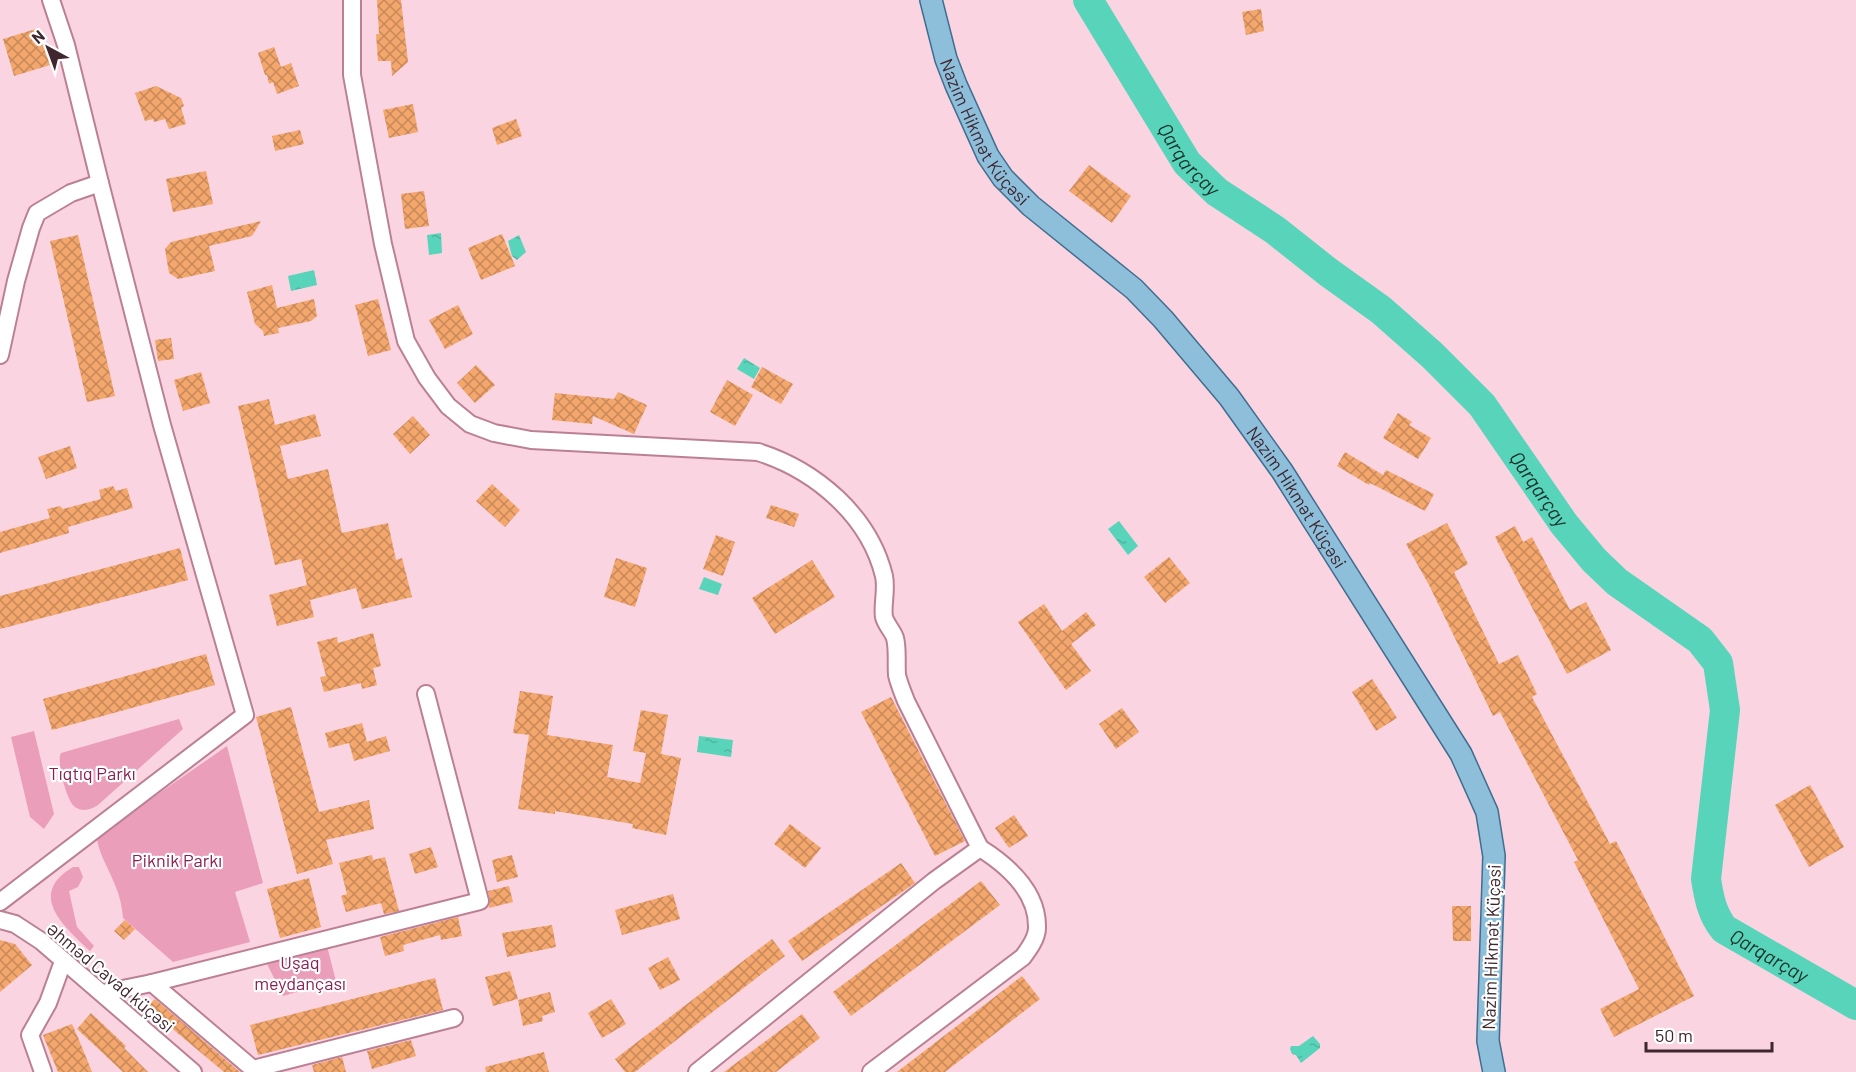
<svg xmlns="http://www.w3.org/2000/svg" width="1856" height="1072" viewBox="0 0 1856 1072" font-family="Barlow,sans-serif">
<style>
.green{fill:#eb9eb9}
.water{fill:url(#water-ripples)}
.lines{fill:none;stroke-linecap:round;stroke-linejoin:round}
.river{stroke:#58d4ba;stroke-width:30}
.building{fill:url(#building-cross-hatch)}
.minor-casing{stroke:#bb8095;stroke-width:20}
.major-casing{stroke:#406e8f;stroke-width:24}
.minor{stroke:#fff;stroke-width:16}
.major{stroke:#8dbfdb;stroke-width:21}
.labels{text-anchor:middle;dominant-baseline:central;stroke-width:4.5;stroke-linejoin:round;paint-order:stroke}
.street-label{font-size:18px;fill:#3f262f;stroke:#fff}
.park-label{font-size:18px;fill:#8a2052;stroke:#fff}
.water-label{font-size:20px;font-style:italic;fill:#1a302a;stroke:#fff}
</style>
<defs>
<pattern id="water-ripples" width="26" height="14" patternUnits="userSpaceOnUse" patternTransform="scale(1.5)"><rect width="26" height="14" fill="#58d4ba"/><path d="M2 4q2-2 4 0t4 0M15 11q2-2 4 0t4 0" fill="none" stroke="#4eb6a0"/></pattern>
<pattern id="building-cross-hatch" width="8" height="8" patternUnits="userSpaceOnUse" patternTransform="scale(1.5)"><rect width="8" height="8" fill="#f4a76d"/><path d="M0 0l8 8M0 8l8-8" fill="none" stroke="#c7885a"/></pattern>
</defs>
<rect width="100%" height="100%" fill="#fbd4e1"/>
<g class="green">
<path d="M179,719L183,729L98,805C91,810 82,812 75,807C67,802 56,761 61,753Z"/>
<polygon points="34,731 54,814 44,829 30,817 11,737"/>
<path d="M227,746L263,883L235,892L250,942L173,962L123,918C122,907 120,896 115,885C109,869 100,856 97,840L109,828Z"/>
<path d="M73,867H79L83,877L78,887L69,891L77,927L94,946L90,951C65,927 26,895 73,867Z"/>
<polygon points="327,946 336,981 283,996 266,962"/>
</g>
<g class="water">
<polygon points="441,233 442,253 429,255 427,235"/>
<polygon points="519,235 526,252 517,260 512,256 508,241"/>
<polygon points="314,270 317,285 291,291 288,276"/>
<polygon points="744,358 760,368 754,379 737,369"/>
<polygon points="1119,521 1138,546 1128,555 1108,529"/>
<polygon points="704,577 722,584 718,595 699,589"/>
<polygon points="699,736 733,740 731,757 697,752"/>
<polygon points="1313,1036 1320,1044 1320,1048 1301,1063 1296,1055 1292,1054 1290,1049 1291,1046 1299,1046"/>
</g>
<g class="lines">
<path class="river" id="s1" d="M1088,0L1187,163L1217,192L1275,230L1328,272L1381,310L1432,355L1482,405L1564,524L1594,560L1617,582L1700,640L1718,663L1725,710L1706,879C1709,898 1712,914 1724,929L1856,1005"/>
</g>
<g class="building">
<polygon points="377,0 401,0 408,62 392,76 391,61 378,61 376,34 379,34"/>
<polygon points="1261,9 1264,31 1246,35 1242,12"/>
<polygon points="39,28 50,65 14,76 3,39"/>
<polygon points="274,47 281,67 291,63 299,86 277,94 273,82 269,84 267,75 265,75 258,53"/>
<polygon points="156,86 181,98 184,106 181,108 186,124 169,129 165,119 154,122 153,119 145,121 135,93"/>
<polygon points="413,104 418,132 389,138 383,110"/>
<polygon points="516,119 522,136 497,145 492,128"/>
<polygon points="300,130 304,144 275,151 272,136"/>
<polygon points="1089,165 1131,196 1112,223 1069,191"/>
<polygon points="206,171 213,204 173,212 166,179"/>
<polygon points="424,191 429,226 405,229 401,194"/>
<polygon points="261,221 252,236 209,246 215,271 178,279 169,273 165,249 171,242"/>
<polygon points="502,234 515,266 481,280 468,248"/>
<polygon points="78,235 115,396 87,402 50,241"/>
<polygon points="272,285 277,308 314,299 317,316 311,321 278,328 279,333 264,336 263,331 255,324 247,292"/>
<polygon points="378,299 391,350 368,356 355,305"/>
<polygon points="458,305 473,334 445,349 429,320"/>
<polygon points="171,338 174,359 158,361 155,340"/>
<polygon points="476,365 495,385 475,403 457,383"/>
<polygon points="762,367 793,384 781,404 751,387"/>
<polygon points="201,372 210,403 183,411 174,380"/>
<polygon points="727,380 753,395 735,426 710,412"/>
<polygon points="618,392 647,405 634,434 593,416 592,424 552,420 555,393 614,399"/>
<polygon points="269,399 275,425 315,414 321,436 280,446 288,479 328,469 342,533 388,523 396,560 402,558 412,597 362,609 356,588 310,600 314,617 277,626 269,595 307,585 301,559 275,565 238,406"/>
<polygon points="1398,413 1412,422 1409,425 1431,438 1418,459 1383,438"/>
<polygon points="413,416 430,435 410,454 393,434"/>
<polygon points="70,446 77,468 46,479 38,457"/>
<polygon points="1345,452 1383,475 1386,470 1434,494 1425,511 1370,483 1369,485 1337,466"/>
<polygon points="492,484 520,510 505,527 476,501"/>
<polygon points="113,486 116,491 127,488 133,508 68,527 69,533 0,553 0,532 50,518 47,509 60,506 63,509 101,499 99,490"/>
<polygon points="771,505 799,514 794,527 766,518"/>
<polygon points="1447,523 1468,564 1454,572 1499,664 1518,655 1537,694 1532,697 1610,844 1616,841 1694,996 1614,1037 1600,1009 1639,989 1574,862 1578,860 1500,712 1493,716 1429,585 1406,544"/>
<polygon points="1515,526 1523,542 1532,537 1570,610 1586,602 1611,650 1567,674 1495,537"/>
<polygon points="716,535 735,542 723,576 703,569"/>
<polygon points="180,548 188,580 0,629 0,596"/>
<polygon points="1169,557 1190,583 1165,603 1144,577"/>
<polygon points="616,558 647,568 635,607 604,597"/>
<polygon points="812,560 835,597 775,634 752,598"/>
<polygon points="1044,604 1062,631 1086,612 1096,625 1071,644 1091,671 1066,690 1018,622"/>
<polygon points="373,633 381,666 373,668 377,685 362,689 361,683 324,692 320,677 326,676 317,642 337,637 338,643"/>
<polygon points="206,654 215,685 52,730 43,699"/>
<polygon points="1372,679 1397,718 1376,731 1352,692"/>
<polygon points="520,691 553,696 547,735 613,745 607,777 640,783 646,753 633,751 641,710 668,715 661,754 681,758 666,835 632,828 633,824 555,811 555,814 518,809 529,735 513,733"/>
<polygon points="891,697 965,841 935,856 861,712"/>
<polygon points="291,707 319,812 369,800 374,829 326,840 333,864 297,874 256,717"/>
<polygon points="1122,708 1139,732 1116,749 1099,724"/>
<polygon points="362,723 367,742 386,736 390,751 354,761 349,743 329,748 325,733"/>
<polygon points="1810,785 1844,847 1809,867 1775,805"/>
<polygon points="1014,815 1028,836 1009,848 995,828"/>
<polygon points="790,824 821,848 805,868 774,844"/>
<polygon points="431,847 438,867 415,874 409,854"/>
<polygon points="372,855 373,860 385,857 399,911 384,914 381,903 346,912 341,896 347,894 339,863"/>
<polygon points="512,855 518,877 497,882 492,860"/>
<polygon points="901,863 915,883 802,961 788,941"/>
<polygon points="309,878 321,927 280,938 267,889"/>
<polygon points="981,881 1000,905 851,1016 833,992"/>
<polygon points="509,886 513,902 489,908 490,899 488,891"/>
<polygon points="673,894 680,919 622,935 615,910"/>
<polygon points="1452,906 1471,906 1471,941 1453,941"/>
<polygon points="458,917 462,936 441,940 440,935 403,945 404,951 385,956 380,937"/>
<polygon points="125,920 135,929 124,940 114,931"/>
<polygon points="552,925 556,947 507,957 502,933"/>
<polygon points="772,939 785,956 635,1072 625,1072 615,1059"/>
<polygon points="0,940 15,944 32,965 0,992"/>
<polygon points="668,957 680,980 660,990 648,968"/>
<polygon points="510,971 518,999 493,1006 485,977"/>
<polygon points="1022,976 1040,999 945,1072 897,1072"/>
<polygon points="435,978 443,1010 258,1055 250,1025"/>
<polygon points="550,992 555,1012 542,1016 543,1021 523,1026 518,1000"/>
<polygon points="155,999 240,1072 224,1072 175,1031 148,1006"/>
<polygon points="611,999 626,1024 602,1038 588,1013"/>
<polygon points="91,1013 126,1046 124,1048 148,1072 123,1072 77,1029"/>
<polygon points="802,1014 820,1038 776,1072 724,1072"/>
<polygon points="72,1024 79,1040 92,1072 58,1072 43,1035"/>
<polygon points="411,1040 416,1056 372,1069 367,1051"/>
<polygon points="544,1052 549,1072 486,1072 485,1067"/>
<polygon points="342,1057 346,1072 314,1072 312,1065"/>
</g>
<g class="lines">
<defs>
<g id="minor">
<path d="M352,0V75L383,244L406,341L427,378L448,406L470,424L494,433L531,440L758,452C815,470 869,515 884,576C887,590 882,605 884,617C886,625 893,631 895,638C898,649 896,663 897,675C899,684 903,693 906,701L980,848"/>
<polyline points="0,355 16,281 31,228 37,213 71,193 100,183"/>
<polyline points="0,902 245,715 162,425 100,183 66,45 51,0"/>
<polyline points="0,920 15,924 41,941 193,1072"/>
<polyline points="152,983 253,1069 454,1018"/>
<polyline points="103,993 152,983 480,901 426,694"/>
<polyline points="43,1072 30,1035 48,1003 61,967"/>
<path d="M697,1072L934,881L980,848C1007,865 1038,892 1037,928C1037,938 1029,949 1023,957L871,1072"/>
</g>
<g id="major">
<path id="s2" d="M931,0L946,59L956,85L988,156L1003,178L1031,206L1134,289L1163,319L1229,397L1282,471L1461,754L1487,812L1494,856L1488,1041L1494,1072"/>
</g>
</defs>
<use href="#minor" class="minor-casing"/>
<use href="#major" class="major-casing"/>
<use href="#minor" class="minor"/>
<use href="#major" class="major"/>
</g>
<g class="labels">
<g class="street-label">
<text stroke="none"><textPath href="#s2" startOffset="144">Nazim Hikmət Küçəsi</textPath></text>
<text stroke="none"><textPath href="#s2" startOffset="630">Nazim Hikmət Küçəsi</textPath></text>
<text transform="translate(1491 947) rotate(-88)">Nazim Hikmət Küçəsi</text>
<text transform="translate(111 977) rotate(40)">Əhməd Cavad küçəsi</text>
</g>
<g class="park-label">
<text x="92" y="773">Tıqtıq Parkı</text>
<text x="177" y="860">Piknik Parkı</text>
<text x="300" y="962">Uşaq<tspan x="300" dy="21">meydançası</tspan></text>
</g>
<g class="water-label">
<text stroke="none"><textPath href="#s1" startOffset="189">Qarqarçay</textPath></text>
<text stroke="none"><textPath href="#s1" startOffset="675">Qarqarçay</textPath></text>
<text stroke="none"><textPath href="#s1" startOffset="1251">Qarqarçay</textPath></text>
</g>
</g>
<g transform="translate(48 48) rotate(319)" stroke="#ffffff" stroke-width="4.5" paint-order="stroke">
<path d="M0-4.5L10 22L0 15L-10 22Z" fill="#3f262f"/>
<text y="-9" font-size="16" font-weight="bold" text-anchor="middle" fill="#3f262f">N</text>
</g>
<path d="M1646 1042v9h126v-9" fill="none" stroke="#3f262f" stroke-width="3"/>
<text x="1655" y="1042" font-size="18" fill="#3f262f" stroke="#ffffff" stroke-width="4.5" paint-order="stroke">50 m</text>
</svg>
